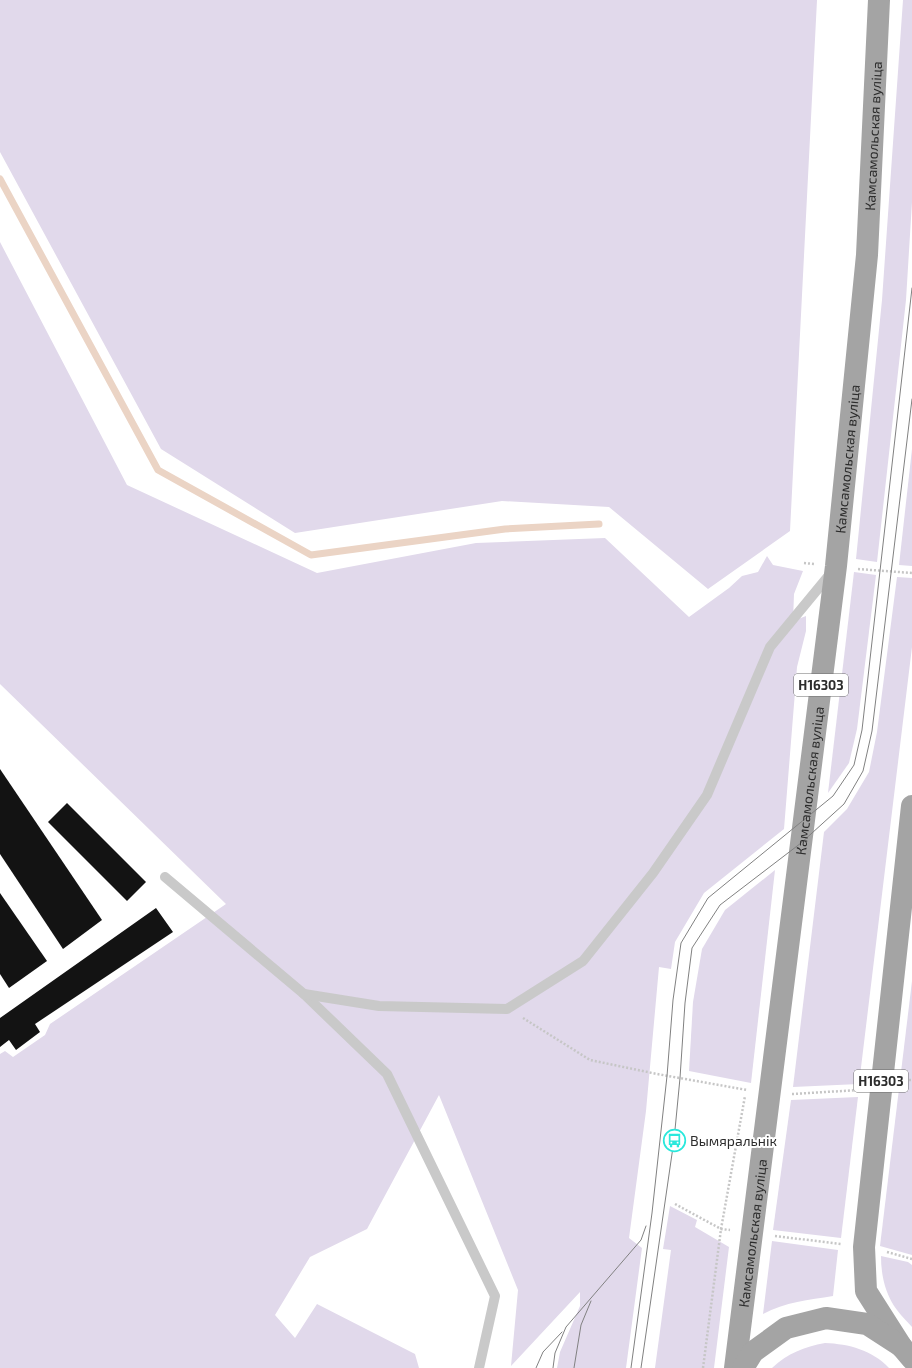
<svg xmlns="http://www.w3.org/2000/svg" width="912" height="1368" viewBox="0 0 912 1368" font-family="'Exo 2',sans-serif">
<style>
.green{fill:#e1d9eb}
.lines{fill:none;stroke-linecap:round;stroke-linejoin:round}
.stream{stroke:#ebd4c5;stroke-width:7}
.building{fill:#131313}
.path{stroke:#c6c6c6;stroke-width:2.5;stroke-dasharray:2 2;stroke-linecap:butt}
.lane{stroke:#c9c9c9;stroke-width:10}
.primary{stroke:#a4a4a4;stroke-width:22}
.tram{stroke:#818181;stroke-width:1}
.labels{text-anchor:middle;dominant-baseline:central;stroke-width:4;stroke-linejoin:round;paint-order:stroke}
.shield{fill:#fff;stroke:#6b6b6b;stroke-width:1}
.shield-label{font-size:13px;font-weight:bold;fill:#2c2c2c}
.street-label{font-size:14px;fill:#2c2c2c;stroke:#fff}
.poi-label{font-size:14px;fill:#2c2c2c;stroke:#fff;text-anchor:start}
</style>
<rect width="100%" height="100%" fill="#fff"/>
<g class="green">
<polygon points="0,0 817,0 790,531 708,589 609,507 502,501 295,533 161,449 0,152"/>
<polygon points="903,0 912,0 912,202 906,300 877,562 856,559 882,300"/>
<polygon points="0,242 127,485 317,573 476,543 605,538 689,617 729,588 742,576 758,572 767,556 773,565 803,571 794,594 793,621 806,616 806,631 797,667 784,829 704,893 675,942 671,969 659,967 646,1111 629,1238 642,1248 626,1368 557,1368 560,1352 580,1306 580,1292 511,1366 518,1290 439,1095 367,1229 310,1257 275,1315 295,1338 317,1304 415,1354 419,1368 0,1368 0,1054 5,1051 13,1057 45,1035 50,1024 226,904 0,684"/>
<polygon points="912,449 912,566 899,565"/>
<polygon points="854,572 876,575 857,729 849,763 828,793"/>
<polygon points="897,577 912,578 912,647 859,1084 793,1087 824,832 847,809 869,772 877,732"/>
<polygon points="775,870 751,1083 689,1071 693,1002 702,949 725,910"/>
<polygon points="912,981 912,1255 880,1246"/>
<polygon points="858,1097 841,1238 773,1230 791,1100"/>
<polygon points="670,1206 697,1220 695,1227 729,1247 714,1368 655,1368 671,1250 663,1249"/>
<path d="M772,1241L838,1250L833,1296C809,1300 785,1302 763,1314Z"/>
<path d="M881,1256L908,1262L912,1265V1327C907,1321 901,1316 897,1310C885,1294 881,1275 881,1256Z"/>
<path d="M825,1343C849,1344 872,1350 889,1368H772C788,1353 804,1347 825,1343Z"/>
</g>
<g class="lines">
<polyline class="stream" points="0,179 158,470 311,555 505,529 599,524"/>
</g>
<g class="building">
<polygon points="0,769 102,920 63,949 0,854"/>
<polygon points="67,803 146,882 127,901 48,822"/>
<polygon points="0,893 47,961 9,988 0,974"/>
<polygon points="156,908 173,932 35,1024 40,1032 16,1050 9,1040 0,1047 0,1018"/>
</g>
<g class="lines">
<g class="path">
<polyline points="804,563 814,564"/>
<polyline points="858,569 912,573"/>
<polyline points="523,1018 590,1060 657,1074 747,1090"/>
<polyline points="905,1080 912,1080"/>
<polyline points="792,1094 859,1090"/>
<polyline points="675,1204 721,1229 730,1230"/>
<polyline points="775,1236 841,1244"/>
<polyline points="887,1252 912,1259"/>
<polyline points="703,1368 721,1229 745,1096"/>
</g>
<g class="lane">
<polyline points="165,877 304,994 387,1074 495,1296 479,1368"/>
<polyline points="304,994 379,1006 507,1009 583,961 653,873 707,795 770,647 831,573"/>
</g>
<g class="primary">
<polyline points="901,1346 866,1291 864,1247 912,806"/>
<path id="s1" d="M735,1368L836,566L867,255L879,0"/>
<polyline points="743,1368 753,1352 786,1328 826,1318 867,1324 901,1346 912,1359"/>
</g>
<g class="tram">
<polyline points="536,1368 543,1352 562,1332"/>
<polyline points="553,1368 555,1353 566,1327 641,1240 646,1226"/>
<polyline points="574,1368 581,1325 591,1301"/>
<polyline points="631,1368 652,1213 667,1076 673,1000 681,943 708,898 833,796 854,765 862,730 912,288"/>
<polyline points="641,1368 674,1140 680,1078 685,1003 692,948 720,905 801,843 844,804 863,771 872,731 912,399"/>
</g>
</g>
<defs>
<symbol id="bus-ring" viewBox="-11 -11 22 22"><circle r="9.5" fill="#fff" stroke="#2ae8dc" stroke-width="1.5"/><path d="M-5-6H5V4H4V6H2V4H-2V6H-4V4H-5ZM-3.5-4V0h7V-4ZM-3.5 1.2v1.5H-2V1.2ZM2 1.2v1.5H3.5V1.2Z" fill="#2ae8dc"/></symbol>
</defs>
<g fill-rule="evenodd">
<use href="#bus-ring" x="662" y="1128" width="25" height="25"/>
</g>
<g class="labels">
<g class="shield">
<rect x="794" y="674" width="54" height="22" rx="3"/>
<rect x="854" y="1070" width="54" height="22" rx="3"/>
</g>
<g class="shield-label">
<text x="821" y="685">Н16303</text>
<text x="881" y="1081">Н16303</text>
</g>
<g class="street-label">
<text stroke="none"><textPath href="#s1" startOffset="1240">Камсамольская вуліца</textPath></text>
<text stroke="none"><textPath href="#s1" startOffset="916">Камсамольская вуліца</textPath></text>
<text stroke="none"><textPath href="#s1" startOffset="592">Камсамольская вуліца</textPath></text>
<text stroke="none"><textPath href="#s1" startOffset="136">Камсамольская вуліца</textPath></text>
</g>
<g class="poi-label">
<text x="690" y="1140">Вымяральнік</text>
</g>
</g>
</svg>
